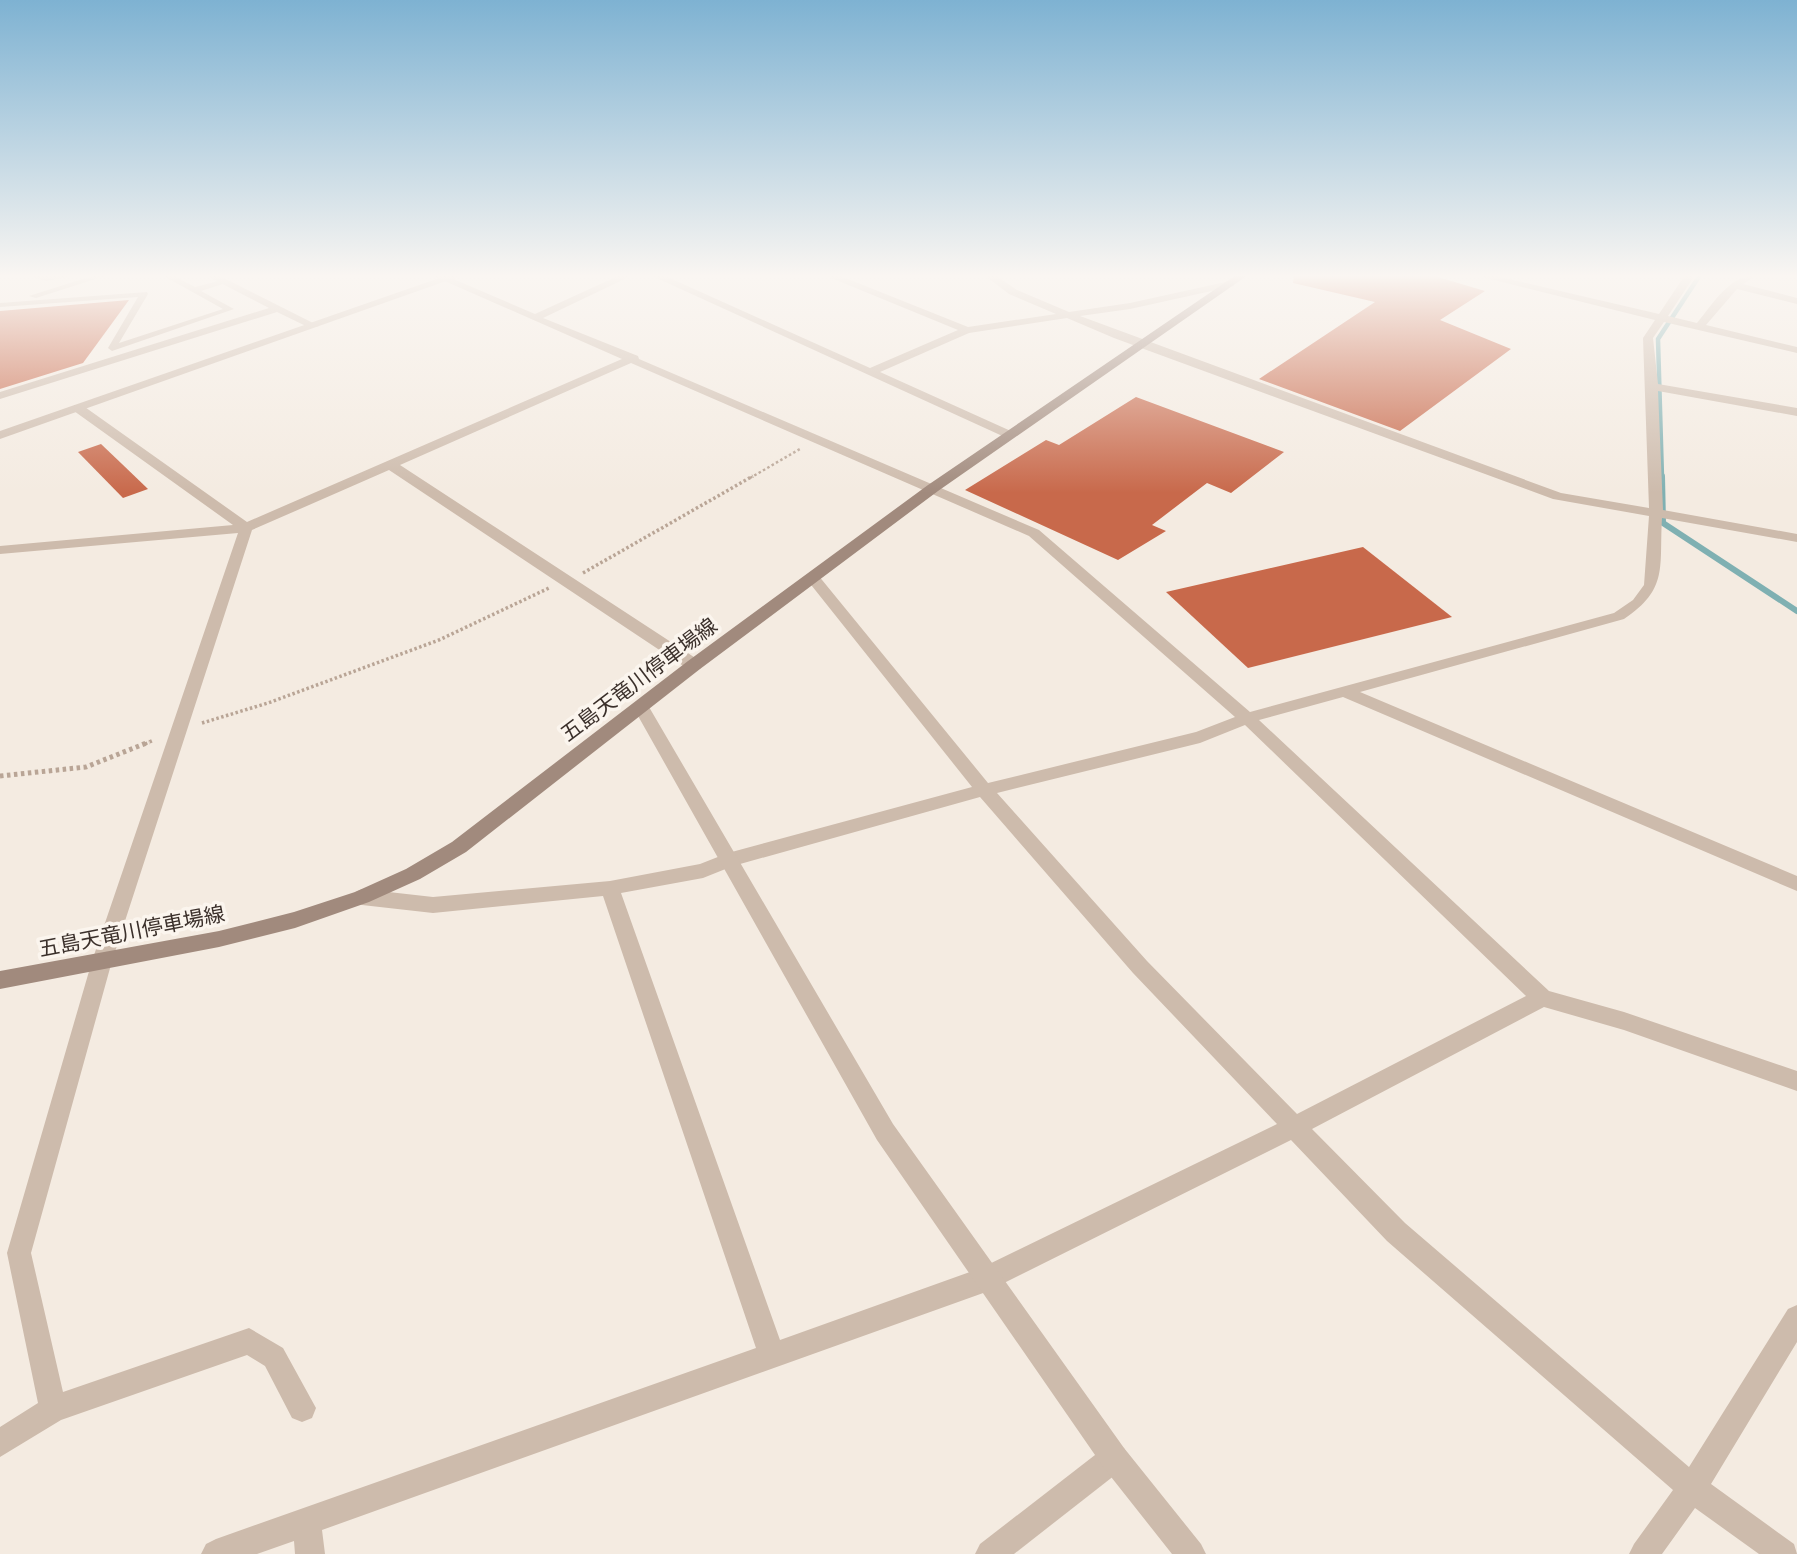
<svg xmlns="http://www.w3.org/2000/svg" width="1797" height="1554" viewBox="0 0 1797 1554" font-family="Overpass,'Noto Sans JP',sans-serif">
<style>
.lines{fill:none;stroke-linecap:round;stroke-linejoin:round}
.stream-far1{stroke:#7fb0b2;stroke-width:4.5}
.stream{stroke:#7fb0b2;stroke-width:6}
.building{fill:#c8694b}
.path-far2{stroke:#b9a596;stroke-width:2.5;stroke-dasharray:2.5 2.5;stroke-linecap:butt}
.path-far1{stroke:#b9a596;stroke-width:3.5;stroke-dasharray:2.5 2.5;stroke-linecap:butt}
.path{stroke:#b9a596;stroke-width:5;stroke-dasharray:3.5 3.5;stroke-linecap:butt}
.service{fill:#cdbbac;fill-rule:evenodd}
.minor{fill:#cdbbac;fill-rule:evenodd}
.tertiary{fill:#cdbbac;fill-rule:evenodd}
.secondary{fill:#a18a7d;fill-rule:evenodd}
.labels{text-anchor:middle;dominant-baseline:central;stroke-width:7;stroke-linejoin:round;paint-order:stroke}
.street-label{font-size:21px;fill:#3b302b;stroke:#fbf5ee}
</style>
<rect width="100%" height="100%" fill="#f4ebe1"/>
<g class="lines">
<polyline class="stream-far1" points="1662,478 1658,339 1700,275"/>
<polyline class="stream" points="1662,476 1663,523 1797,611"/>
</g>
<g class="building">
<polygon points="1294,275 1431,275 1485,291 1440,320 1511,349 1400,431 1259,379 1375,302 1293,283"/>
<polygon points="129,300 83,363 0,389 0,311"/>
<polygon points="1136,397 1284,452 1231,493 1207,483 1152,525 1166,531 1118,560 965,490 1046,440 1059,445"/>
<polygon points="101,444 122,464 148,489 123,498 78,452"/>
<polygon points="1363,547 1452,617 1248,668 1166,592"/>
</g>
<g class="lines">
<polyline class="path-far2" points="750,478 800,449"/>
<g class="path-far1">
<polyline points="583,573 753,476"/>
<polyline points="202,723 268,703 439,640 549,588"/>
<polyline points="145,744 154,740"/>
</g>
<polyline class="path" points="0,776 86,767 149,742"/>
<g class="service">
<polygon points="95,275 108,275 36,298 29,296"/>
<polygon points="162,275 172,275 195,287 226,279 226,283 201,291 234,309 112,351 108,348 138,297 0,307 0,303 147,292 148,294 119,343 223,309"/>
</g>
<g class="minor">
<polygon points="25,275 80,275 46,281"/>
<polygon points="205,275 218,275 319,326 310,328 277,312 0,399 0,392 269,308"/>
<path d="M431,275H444L535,314L620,275H633L543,318L638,356L639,359L1039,530L1250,712L1614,613L1633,600L1644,585L1649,516L1553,499L1114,338L1067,318L969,333L880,372L1013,432L1015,435L1009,439L650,275H663L870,368L958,330L824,275H838L968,327L1056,314L1009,294L984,275H995L1017,290L1069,312L1130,303L1230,281L1234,282V286L1130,309L1080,316L1561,493L1649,508L1643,338L1655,320L1474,275H1492L1659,314L1685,275H1695L1668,316L1697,323C1713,304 1729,275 1757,275L1743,284L1797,298V304L1737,289L1706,325L1797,347V353L1664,322L1653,338L1658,384L1797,408V416L1658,391L1663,510L1797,534V542L1662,518C1659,567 1669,589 1624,619L1360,692L1797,876V891L1343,697L1259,720L1549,991L1624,1012L1797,1071V1091L1624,1030L1544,1007L1312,1129L1405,1223L1689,1467L1788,1309L1797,1305V1342L1711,1484L1794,1544L1797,1554H1759L1695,1508L1662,1554H1629L1634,1544L1673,1490L1387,1241L1291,1140L986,1292L322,1530L325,1554H295L294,1541L257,1554H201L206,1544L216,1539L756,1348L603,896L433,913L362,905L355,902L352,897L355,892L362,889L433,897L610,881L700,864L728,853L972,787L808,581L806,578L808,575H818L988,783L1196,732L1235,717L1029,536L631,363L400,465L700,661L702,665L700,669H688L389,470L252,530L112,961L31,1253L63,1392L249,1328L283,1348L316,1408L312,1418L302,1422L292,1418L265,1366L247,1355L61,1420L0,1457V1427L38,1403L7,1253L92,961L238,533L0,554V546L233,525L74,411V405H82L247,522L622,359ZM1245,725L1526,996L1297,1114L1147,961L997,793L1200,743ZM980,797L1133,973L1277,1124L981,1268L780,1340L621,893L703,878L733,866Z"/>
<polygon points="1114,1444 1124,1448 1128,1458 1124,1468 1014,1554 975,1554 980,1544 1104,1448"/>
</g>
<g class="tertiary">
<polygon points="448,275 463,275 0,439 0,431"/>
<polygon points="641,702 649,707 893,1124 1124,1448 1201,1544 1206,1554 1172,1554 1104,1468 877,1140 633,707"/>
</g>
<polygon class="secondary" points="1236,275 1248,275 938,491 700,669 466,852 420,879 369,902 295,928 219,947 0,989 0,971 219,931 294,912 355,892 406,869 452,842 688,661 928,485"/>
</g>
<linearGradient id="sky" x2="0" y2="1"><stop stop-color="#7eb2d2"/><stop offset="0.56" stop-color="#faf6f2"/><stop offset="1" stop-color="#faf6f2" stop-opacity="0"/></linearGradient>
<rect width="1797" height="493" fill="url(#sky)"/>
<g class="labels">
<g class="street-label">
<text transform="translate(640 681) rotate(-37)">五島天竜川停車場線</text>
<text transform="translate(132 933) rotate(-11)">五島天竜川停車場線</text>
</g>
</g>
</svg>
